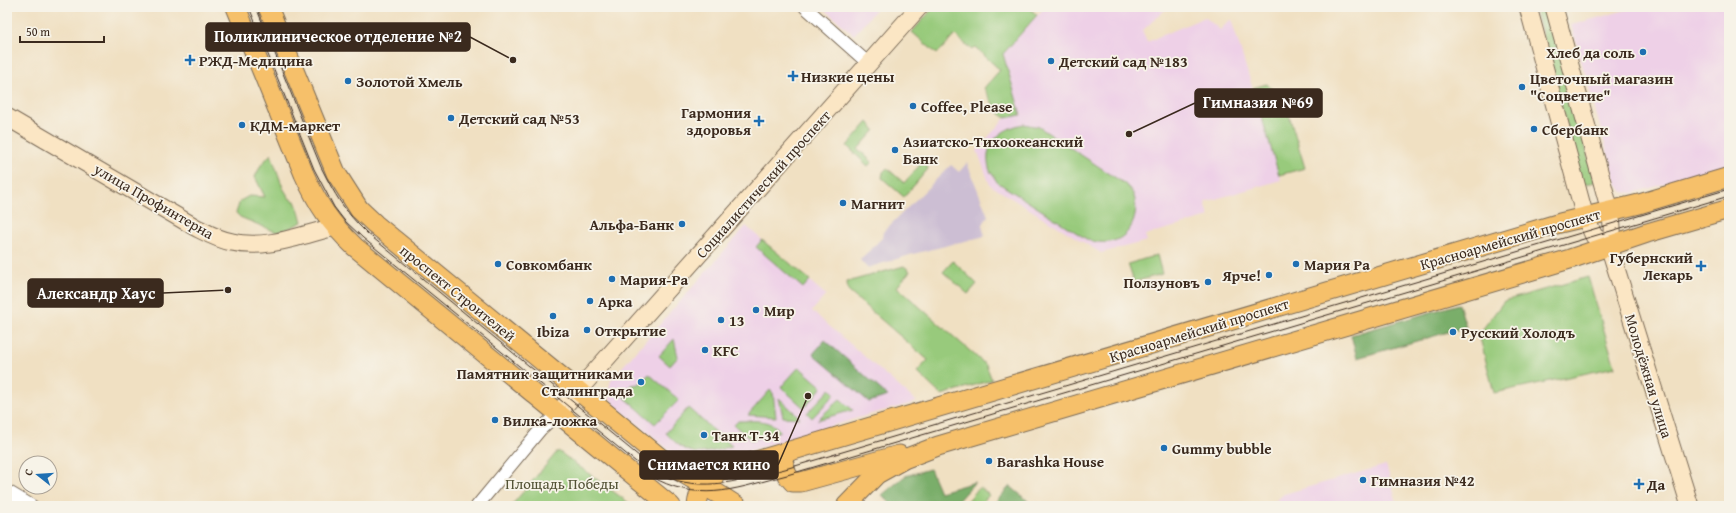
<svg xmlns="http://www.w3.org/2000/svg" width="1736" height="513" viewBox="0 0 1736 513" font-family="'Gentium Book Plus',serif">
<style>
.built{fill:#eed0e7}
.industrial{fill:#ccbed3}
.green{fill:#98ca7b;stroke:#6a7a4c}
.forest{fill:#7aae6b;stroke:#5a6c44}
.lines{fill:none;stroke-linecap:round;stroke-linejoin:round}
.street-casing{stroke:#7a6a57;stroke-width:14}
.secondary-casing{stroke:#7a6a57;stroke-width:19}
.primary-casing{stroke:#7a6a57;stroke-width:21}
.street{stroke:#fff;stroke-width:12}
.secondary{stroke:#fbe6c4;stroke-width:17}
.primary{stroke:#f6c06b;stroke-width:19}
.tram{stroke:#3b2a1e;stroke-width:1}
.poi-dot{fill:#1f6fb2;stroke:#f7f3e8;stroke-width:1.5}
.labels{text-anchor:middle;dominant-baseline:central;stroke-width:3.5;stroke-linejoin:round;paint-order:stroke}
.poi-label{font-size:15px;font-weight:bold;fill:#3b2a1e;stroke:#f7f3e8;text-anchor:start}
.street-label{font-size:15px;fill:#3b2a1e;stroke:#f7f3e8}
.park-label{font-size:15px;fill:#525235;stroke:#f7f3e8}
.leader{fill:none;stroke:#3b2a1e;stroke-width:1.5}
.callout-dot{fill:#3b2a1e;stroke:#f7f3e8;stroke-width:1.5}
.callout{fill:#3b2a1e;stroke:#3b2a1e;stroke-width:1.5}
.callout-label{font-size:16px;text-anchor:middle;font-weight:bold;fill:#fff}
</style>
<rect width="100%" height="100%" fill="#f7f3e8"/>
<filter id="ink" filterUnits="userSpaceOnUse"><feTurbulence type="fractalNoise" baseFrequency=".025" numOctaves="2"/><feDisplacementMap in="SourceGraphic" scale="8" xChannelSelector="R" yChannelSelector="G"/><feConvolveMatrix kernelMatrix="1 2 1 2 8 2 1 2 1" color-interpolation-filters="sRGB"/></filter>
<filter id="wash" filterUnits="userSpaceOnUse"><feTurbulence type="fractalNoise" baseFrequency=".012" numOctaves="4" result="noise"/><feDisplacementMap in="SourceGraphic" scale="16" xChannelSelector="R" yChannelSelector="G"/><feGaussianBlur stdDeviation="0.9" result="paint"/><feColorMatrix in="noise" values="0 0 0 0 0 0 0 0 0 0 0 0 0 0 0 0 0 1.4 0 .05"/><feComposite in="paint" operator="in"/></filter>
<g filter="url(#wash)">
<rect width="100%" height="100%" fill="#f0e0c2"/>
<g class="built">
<polygon points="822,7 878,7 854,35"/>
<polygon points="1045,7 1168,7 1142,31 1147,42 1205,17 1220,30 1231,19 1281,180 1205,202 1209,217 1145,235 1147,241 1101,253 990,185 977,150 1005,118 1021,115 1003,54"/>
<polygon points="1637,7 1729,7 1729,166 1633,193 1623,192 1616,183 1571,25"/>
<polygon points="746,226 826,295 812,311 917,402 871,414 715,461 692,462 674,454 612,403 608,392 611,380"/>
<polygon points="1386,465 1398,506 1269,506 1284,494"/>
</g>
<polygon class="industrial" points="967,163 988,216 982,226 985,236 913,254 867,268 860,260 882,238 883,232 951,165 959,172"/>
<g class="green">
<polygon points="934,7 1028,7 1037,15 1003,54 1021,115 1005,118 997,111 984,88 1000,70 975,47 972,50 955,35 937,54 912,32"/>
<polygon points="1535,7 1547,7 1595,182 1582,185"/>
<polygon points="1267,84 1286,105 1305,168 1279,175 1253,88"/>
<polygon points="868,122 875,130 858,149 872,162 868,166 847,146"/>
<path d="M1024,124L1039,127L1125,184C1128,187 1133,192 1134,196C1140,216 1130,239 1109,242C1102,243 1095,242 1088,240L997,182C995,178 992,174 990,171C981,145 1001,128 1024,124Z"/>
<polygon points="271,154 283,188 290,199 295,201 299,211 302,222 288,229 276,232 240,217 236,213 240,201 249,196 265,197 255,177 261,165"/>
<polygon points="918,157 927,166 928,169 904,197 882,178 883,172 887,168 904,183 920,165 915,160"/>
<polygon points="762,240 810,280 803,288 756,247"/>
<polygon points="1157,255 1162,274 1134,282 1128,264"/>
<polygon points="953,261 977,284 968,294 943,272"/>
<polygon points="904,266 910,271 897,287 986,365 992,380 941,395 917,372 928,360 848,291 847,282"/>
<polygon points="1588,277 1615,367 1494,393 1479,334 1504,301"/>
<polygon points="674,339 678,357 670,366 659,356"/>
<polygon points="799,367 822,387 804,408 781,387"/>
<polygon points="649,374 679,400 655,424 622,395 631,385 639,384"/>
<polygon points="830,389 835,394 812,418 807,413"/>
<polygon points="770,390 773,393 776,417 748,415"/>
<polygon points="779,398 800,418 783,417"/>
<polygon points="840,399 853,410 817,420"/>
<path d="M688,408L732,446C700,455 690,459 666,433Z"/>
<path d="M738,421C753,421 770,418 780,431L751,440L734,425Z"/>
<polygon points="558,451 633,506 511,506"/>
<polygon points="980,487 989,495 979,506 963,506"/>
</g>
<g class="forest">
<polygon points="1459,304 1466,327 1357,358 1351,335"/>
<polygon points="825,340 888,396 869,402 813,354"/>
<polygon points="930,469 940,492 975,482 953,506 893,506 882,495 905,476"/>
<polygon points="1010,486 1028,501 1024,506 992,506"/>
</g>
</g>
<g filter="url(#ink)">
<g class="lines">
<defs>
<g id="street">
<polyline points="805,7 869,64"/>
<polyline points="7,491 32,506"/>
<polyline points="477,506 540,430 558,413"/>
</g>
<g id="secondary">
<polyline points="1528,7 1585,217 1594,236 1609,246"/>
<path d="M1554,7L1610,211C1612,224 1614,234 1609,246L1690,506"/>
<path d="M7,117L195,227C207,233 219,240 232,242C265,250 302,235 334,227"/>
<polyline points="558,413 919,7"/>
</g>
<g id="primary">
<path d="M236,7L304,174C318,205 330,223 355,247L671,506"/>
<polyline points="268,7 336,173 359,209 375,224 669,465 715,492 737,506"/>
<polyline points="781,454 787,475 793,482 801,482 899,455"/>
<path d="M669,465C692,473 712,473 736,467L1560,223L1639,204L1729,177"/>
<path d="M697,506C698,493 703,486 713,479"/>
<polyline points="846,506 877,474 904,459 938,446 1570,259 1647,233 1729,209"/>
</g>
</defs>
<use href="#street" class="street-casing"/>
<use href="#secondary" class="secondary-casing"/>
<use href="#primary" class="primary-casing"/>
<use href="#street" class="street"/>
<use href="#secondary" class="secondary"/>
<use href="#primary" class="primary"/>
<g class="tram">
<path d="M249,7L314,169L334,207L344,220L363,238L658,480C705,503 740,487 787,475L1729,196"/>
<path d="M256,7L321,167C335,195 344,211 367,233L662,475C703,494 744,479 785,469L1729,189"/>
</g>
</g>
</g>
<g class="poi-dot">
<circle cx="1643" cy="52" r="4"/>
<path d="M188 54h4v4h4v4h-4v4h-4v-4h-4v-4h4z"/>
<circle cx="1051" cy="61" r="4"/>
<path d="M791 70h4v4h4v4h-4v4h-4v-4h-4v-4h4z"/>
<circle cx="348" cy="81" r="4"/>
<circle cx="1522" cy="87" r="4"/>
<circle cx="913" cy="106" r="4"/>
<circle cx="451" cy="118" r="4"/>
<path d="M757 115h4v4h4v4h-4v4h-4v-4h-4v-4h4z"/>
<circle cx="242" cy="125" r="4"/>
<circle cx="1534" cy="129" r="4"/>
<circle cx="895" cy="150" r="4"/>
<circle cx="843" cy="203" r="4"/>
<circle cx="682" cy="224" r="4"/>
<circle cx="498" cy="264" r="4"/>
<circle cx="1296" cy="264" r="4"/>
<path d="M1699 260h4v4h4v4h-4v4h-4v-4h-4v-4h4z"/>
<circle cx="1269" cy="275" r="4"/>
<circle cx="612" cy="279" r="4"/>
<circle cx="1208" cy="282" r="4"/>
<circle cx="590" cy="301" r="4"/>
<circle cx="756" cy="310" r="4"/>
<circle cx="553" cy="316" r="4"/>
<circle cx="721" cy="320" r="4"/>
<circle cx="587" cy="330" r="4"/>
<circle cx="1453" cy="332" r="4"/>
<circle cx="705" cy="350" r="4"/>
<circle cx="641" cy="382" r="4"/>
<circle cx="495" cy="420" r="4"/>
<circle cx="704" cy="435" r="4"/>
<circle cx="1164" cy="448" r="4"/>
<circle cx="989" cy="461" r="4"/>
<circle cx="1363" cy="480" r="4"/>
<path d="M1637 478h4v4h4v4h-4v4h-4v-4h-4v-4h4z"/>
</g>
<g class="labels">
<g class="poi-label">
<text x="1635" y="52" text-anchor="end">Хлеб да соль</text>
<text x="199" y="60">РЖД-Медицина</text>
<text x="1059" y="61">Детский сад №183</text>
<text x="801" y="76">Низкие цены</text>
<text x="1530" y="78">Цветочный магазин<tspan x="1530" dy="17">"Соцветие"</tspan></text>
<text x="356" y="81">Золотой Хмель</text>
<text x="921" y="106">Coffee, Please</text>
<text x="751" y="112" text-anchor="end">Гармония<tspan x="751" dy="17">здоровья</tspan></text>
<text x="459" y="118">Детский сад №53</text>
<text x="250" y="125">КДМ-маркет</text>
<text x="1542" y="129">Сбербанк</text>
<text x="903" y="141">Азиатско-Тихоокеанский<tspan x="903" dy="17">Банк</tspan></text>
<text x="851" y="203">Магнит</text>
<text x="674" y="224" text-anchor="end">Альфа-Банк</text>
<text x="1693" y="257" text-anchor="end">Губернский<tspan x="1693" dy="17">Лекарь</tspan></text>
<text x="506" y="264">Совкомбанк</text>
<text x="1304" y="264">Мария Ра</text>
<text x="1261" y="275" text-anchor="end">Ярче!</text>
<text x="620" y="279">Мария-Ра</text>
<text x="1200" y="282" text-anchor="end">Ползуновъ</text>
<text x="598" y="301">Арка</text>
<text x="764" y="310">Мир</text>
<text x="729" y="320">13</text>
<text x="595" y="330">Открытие</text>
<text x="553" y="331" text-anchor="middle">Ibiza</text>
<text x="1461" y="332">Русский Холодъ</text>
<text x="713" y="350">KFC</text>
<text x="633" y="373" text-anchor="end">Памятник защитниками<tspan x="633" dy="17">Сталинграда</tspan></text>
<text x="503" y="420">Вилка-ложка</text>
<text x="712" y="435">Танк Т-34</text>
<text x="1172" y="448">Gummy bubble</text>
<text x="997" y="461">Barashka House</text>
<text x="1371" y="480">Гимназия №42</text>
<text x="1647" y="484">Да</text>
</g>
<g class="street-label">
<text transform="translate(763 184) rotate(-48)">Социалистический проспект</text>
<text transform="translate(154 201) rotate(30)">улица Профинтерна</text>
<text transform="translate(1510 239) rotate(-16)">Красноармейский проспект</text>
<text transform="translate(458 293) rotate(39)">проспект Строителей</text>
<text transform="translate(1199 330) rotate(-17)">Красноармейский проспект</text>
<text transform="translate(1649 376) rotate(73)">Молодёжная улица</text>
</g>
<g class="park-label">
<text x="562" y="483">Площадь Победы</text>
</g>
</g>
<path class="leader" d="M513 60L470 37M1129 134L1195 103M228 290L163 293M808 396L778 465"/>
<g class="callout-dot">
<circle cx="513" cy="60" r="4"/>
<circle cx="1129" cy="134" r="4"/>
<circle cx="228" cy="290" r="4"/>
<circle cx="808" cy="396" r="4"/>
</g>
<g class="callout">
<rect x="206" y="23" width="264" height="28" rx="4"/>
<rect x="1195" y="89" width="127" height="28" rx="4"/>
<rect x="28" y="279" width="135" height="28" rx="4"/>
<rect x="640" y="451" width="138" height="28" rx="4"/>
</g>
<g class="callout-label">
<text x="338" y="42">Поликлиническое отделение №2</text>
<text x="1258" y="108">Гимназия №69</text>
<text x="96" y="299">Александр Хаус</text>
<text x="709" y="470">Снимается кино</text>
</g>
<rect width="1736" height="513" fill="none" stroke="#f7f3e8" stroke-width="24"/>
<g transform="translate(38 475) rotate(287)"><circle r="19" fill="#f7f3e8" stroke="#aca397"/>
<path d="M0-3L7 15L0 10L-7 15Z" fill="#1f6fb2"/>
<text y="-6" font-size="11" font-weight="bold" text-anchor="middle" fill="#3b2a1e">С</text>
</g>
<path d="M20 36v6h84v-6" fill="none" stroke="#3b2a1e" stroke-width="2"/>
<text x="26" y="36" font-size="12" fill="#3b2a1e" stroke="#f7f3e8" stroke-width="3" paint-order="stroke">50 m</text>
</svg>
